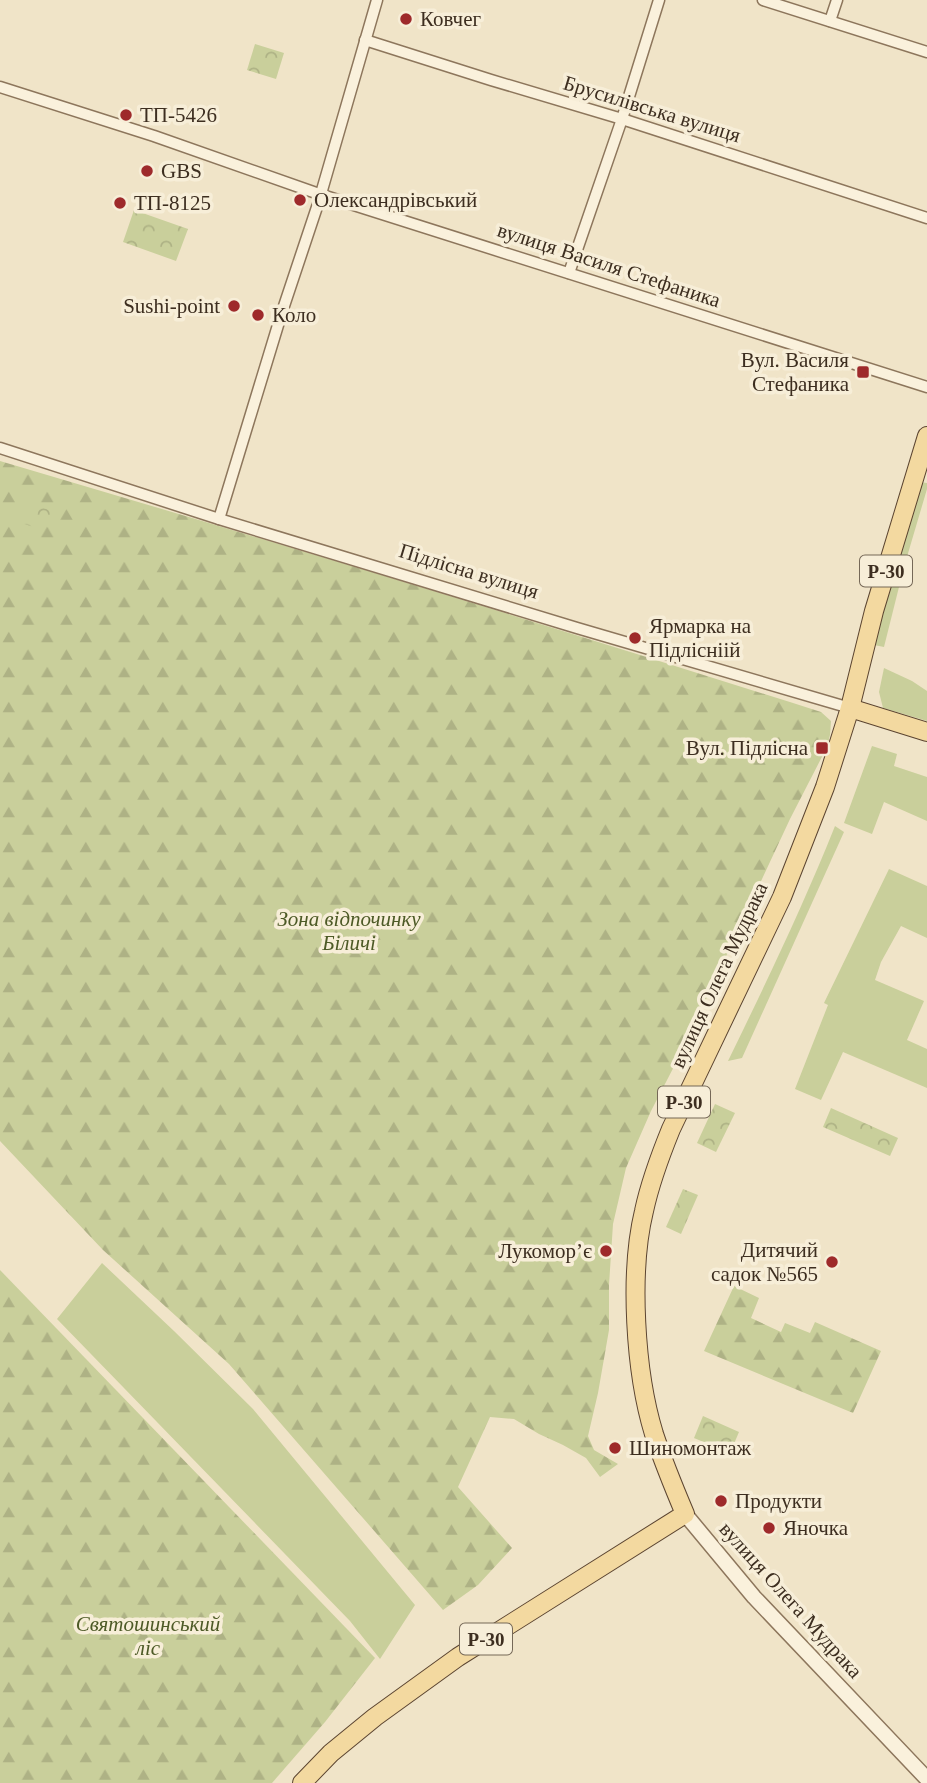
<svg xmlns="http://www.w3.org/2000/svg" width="927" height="1783" viewBox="0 0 927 1783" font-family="'Times New Roman',serif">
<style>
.grass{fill:#c9cf9b}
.forest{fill:url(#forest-firs)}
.park{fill:url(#park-crowns)}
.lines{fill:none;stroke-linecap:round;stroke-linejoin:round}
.minor-casing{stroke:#8d765c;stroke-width:13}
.tertiary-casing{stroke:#8d765c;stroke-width:17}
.primary-casing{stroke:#5b4430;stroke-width:20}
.minor{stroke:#faf1dc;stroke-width:10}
.tertiary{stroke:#faf1dc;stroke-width:14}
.primary{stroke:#f3d9a0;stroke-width:18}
.poi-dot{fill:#9e2a2b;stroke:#f7eed8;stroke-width:2.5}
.labels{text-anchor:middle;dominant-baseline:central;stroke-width:7;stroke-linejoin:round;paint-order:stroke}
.shield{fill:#f7eed8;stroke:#756857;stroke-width:2}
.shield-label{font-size:19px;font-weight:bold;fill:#3d2e20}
.poi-label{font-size:21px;fill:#3d2e20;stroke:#f7eed8;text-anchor:start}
.street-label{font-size:21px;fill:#3d2e20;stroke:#f7eed8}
.park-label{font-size:21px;font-style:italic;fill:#4d5a26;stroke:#f7eed8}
</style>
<defs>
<pattern id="forest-firs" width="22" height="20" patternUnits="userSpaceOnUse" patternTransform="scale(1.75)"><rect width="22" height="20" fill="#c9cf9b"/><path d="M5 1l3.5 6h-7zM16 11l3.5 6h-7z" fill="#aeb285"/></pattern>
<pattern id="park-crowns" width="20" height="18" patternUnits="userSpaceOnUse" patternTransform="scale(1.75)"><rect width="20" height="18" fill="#c9cf9b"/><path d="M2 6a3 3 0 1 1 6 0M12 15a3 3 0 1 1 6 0" fill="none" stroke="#aeb285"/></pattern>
</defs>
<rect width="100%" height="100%" fill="#f0e4c8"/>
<g class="grass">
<polygon points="919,482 927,483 927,489 904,567 884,647 874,645 885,593"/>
<polygon points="884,668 912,681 927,691 927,721 883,708 879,692"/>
<polygon points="872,746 897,754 894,766 927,777 927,821 884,802 872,834 844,823"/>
<path d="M835,826L844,832L742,1058L728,1061C766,983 803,906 835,826Z"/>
<polygon points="889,869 927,886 927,938 901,926 881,962 875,980 924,1001 907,1040 927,1049 927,1088 843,1052 821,1100 795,1089 828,1005 824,1003"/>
<polygon points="102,1263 174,1331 253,1409 415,1605 380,1659 350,1621 57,1319"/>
</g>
<g class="forest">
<path d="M0,461C275,542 548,625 821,712L831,721L830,735L827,747L790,819L681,1053L651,1111L626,1168L613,1224L609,1285V1330L598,1393L588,1436L594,1450L618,1464L600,1477L586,1458L563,1445L539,1434L514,1419L490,1417L458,1487L512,1548L478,1585L443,1610L229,1364L103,1250L0,1141Z"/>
<polygon points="0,1270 375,1658 325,1722 272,1783 0,1783"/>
<polygon points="734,1286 759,1298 751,1318 781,1332 785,1323 810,1333 815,1322 881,1351 853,1413 704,1351"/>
</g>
<g class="park">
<polygon points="255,44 284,53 276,79 247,70"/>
<polygon points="134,210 188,229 176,261 123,242"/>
<polygon points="27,503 53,511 43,530 18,522"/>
<polygon points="715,1104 735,1113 716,1152 697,1143"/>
<polygon points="831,1108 898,1138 890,1156 823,1127"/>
<polygon points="683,1189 698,1195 681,1234 666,1227"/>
<polygon points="703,1416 739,1432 730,1453 694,1438"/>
</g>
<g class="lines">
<defs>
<g id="minor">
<polyline points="763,0 927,52"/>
<polyline points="830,21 837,0"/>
<polyline points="365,40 491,80 622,119 927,218"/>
<polyline points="0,87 154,136 319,194 927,387"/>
<polyline points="569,273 622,119 659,0"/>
<polyline points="0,448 219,519 577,628 850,708"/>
<polyline points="219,519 282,312 318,204 377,0"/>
</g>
<polyline id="tertiary" points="685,1514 754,1597 927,1779"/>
<g id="primary">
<polyline points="850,708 927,732"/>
<path d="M302,1783L331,1753L375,1717L458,1657L685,1514C674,1488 663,1461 654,1434C635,1372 629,1273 644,1211C650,1183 660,1156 671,1129L782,897L825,787L850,708L874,611L927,436"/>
</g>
</defs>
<use href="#minor" class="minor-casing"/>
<use href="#tertiary" class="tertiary-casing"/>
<use href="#primary" class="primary-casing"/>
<use href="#minor" class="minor"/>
<use href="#tertiary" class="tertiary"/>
<use href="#primary" class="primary"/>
</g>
<g class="poi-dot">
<circle cx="406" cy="19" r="7"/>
<circle cx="126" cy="115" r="7"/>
<circle cx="147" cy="171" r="7"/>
<circle cx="300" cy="200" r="7"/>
<circle cx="120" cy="203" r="7"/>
<circle cx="234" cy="306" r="7"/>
<circle cx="258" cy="315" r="7"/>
<rect x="856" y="365" width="14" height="14" rx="3.5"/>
<circle cx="635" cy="638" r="7"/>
<rect x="815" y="741" width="14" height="14" rx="3.5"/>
<circle cx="606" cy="1251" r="7"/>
<circle cx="832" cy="1262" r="7"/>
<circle cx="615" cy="1448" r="7"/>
<circle cx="721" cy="1501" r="7"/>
<circle cx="769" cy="1528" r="7"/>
</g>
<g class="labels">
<g class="shield">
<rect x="860" y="555.5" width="52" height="31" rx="5"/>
<rect x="658" y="1086.5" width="52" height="31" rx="5"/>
<rect x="460" y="1623.5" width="52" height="31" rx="5"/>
</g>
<g class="shield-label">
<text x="886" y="571">Р-30</text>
<text x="684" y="1102">Р-30</text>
<text x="486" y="1639">Р-30</text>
</g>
<g class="poi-label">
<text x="420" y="19">Ковчег</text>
<text x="140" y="115">ТП-5426</text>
<text x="161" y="171">GBS</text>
<text x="314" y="200">Олександрівський</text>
<text x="134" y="203">ТП-8125</text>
<text x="220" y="306" text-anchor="end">Sushi-point</text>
<text x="272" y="315">Коло</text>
<text x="849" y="360" text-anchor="end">Вул. Василя<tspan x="849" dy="24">Стефаника</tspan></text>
<text x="649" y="626">Ярмарка на<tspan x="649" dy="24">Підлісніій</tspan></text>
<text x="808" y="748" text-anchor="end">Вул. Підлісна</text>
<text x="818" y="1250" text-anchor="end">Дитячий<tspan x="818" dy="24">садок №565</tspan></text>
<text x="592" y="1251" text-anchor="end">Лукомор’є</text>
<text x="629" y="1448">Шиномонтаж</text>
<text x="735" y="1501">Продукти</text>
<text x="783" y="1528">Яночка</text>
</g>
<g class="street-label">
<text transform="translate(652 109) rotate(17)">Брусилівська вулиця</text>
<text transform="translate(609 265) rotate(18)">вулиця Василя Стефаника</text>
<text transform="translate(469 571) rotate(17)">Підлісна вулиця</text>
<text transform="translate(719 975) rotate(-65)">вулиця Олега Мудрака</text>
<text transform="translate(791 1600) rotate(48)">вулиця Олега Мудрака</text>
</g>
<g class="park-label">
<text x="349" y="919">Зона відпочинку<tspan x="349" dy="24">Біличі</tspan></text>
<text x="148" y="1624">Святошинський<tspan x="148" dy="24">ліс</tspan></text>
</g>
</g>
</svg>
